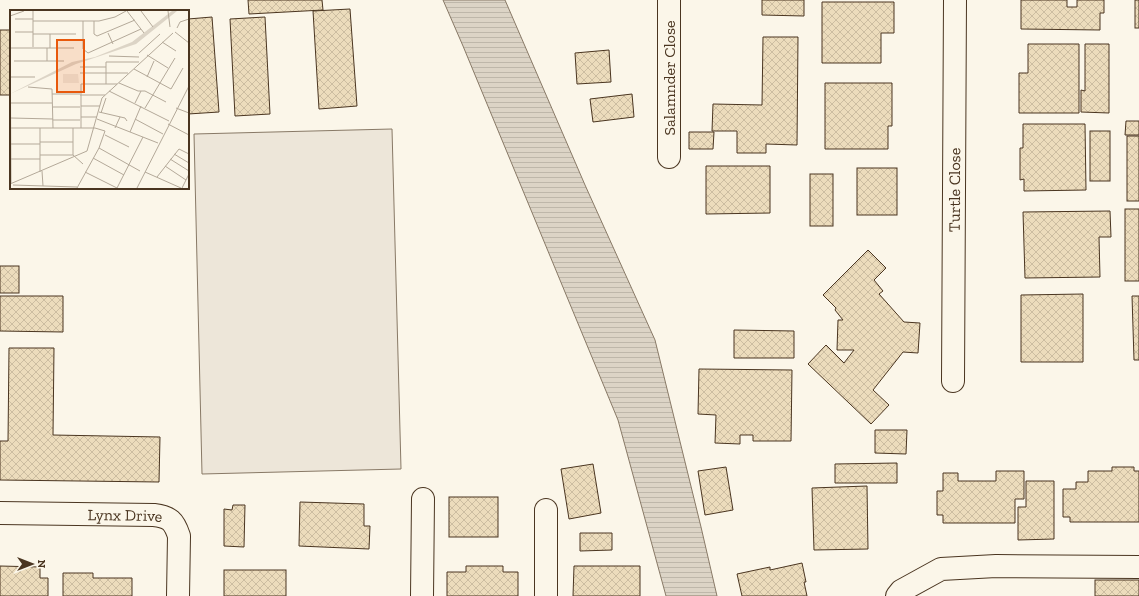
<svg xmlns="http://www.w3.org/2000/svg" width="1139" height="596" viewBox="0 0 1139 596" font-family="'Zilla Slab',serif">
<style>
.green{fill:#ede6d9;stroke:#887966}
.water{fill:url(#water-rules);stroke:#887966}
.building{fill:url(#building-cross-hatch);stroke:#4a3520}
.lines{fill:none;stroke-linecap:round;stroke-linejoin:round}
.minor-casing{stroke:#4a3520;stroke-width:24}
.minor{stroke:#fbf6e9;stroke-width:22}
.labels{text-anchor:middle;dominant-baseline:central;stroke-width:3;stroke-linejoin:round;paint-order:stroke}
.street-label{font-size:16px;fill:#4a3520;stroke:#fbf6e9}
.inset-road{fill:none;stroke:#b4a999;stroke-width:1}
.view{fill:#e8590c;fill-opacity:0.15;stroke:#e8590c;stroke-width:2}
.inset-edge{fill:none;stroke:#4a3520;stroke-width:2}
</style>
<defs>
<pattern id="water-rules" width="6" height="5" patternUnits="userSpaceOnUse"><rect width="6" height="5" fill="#dcd4c6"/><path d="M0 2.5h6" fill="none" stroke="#beb7aa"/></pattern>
<pattern id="building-cross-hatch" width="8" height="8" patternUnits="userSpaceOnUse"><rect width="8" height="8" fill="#ecdcbc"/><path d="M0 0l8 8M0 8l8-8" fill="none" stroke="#ccbda1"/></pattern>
</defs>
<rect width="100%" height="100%" fill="#fbf6e9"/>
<polygon class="green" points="392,129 401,469 202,474 194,134"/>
<polygon class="water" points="443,0 505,0 585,185 655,340 701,527 717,596 666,596 618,420 463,46"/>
<g class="building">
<polygon points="248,0 322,0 323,10 249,14"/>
<polygon points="762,0 804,0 804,16 762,15"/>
<polygon points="1021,0 1067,0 1067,7 1077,7 1077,0 1104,0 1104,13 1100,13 1100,30 1021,29"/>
<rect x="1135" y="0" width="4" height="28"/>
<polygon points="822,2 894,2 894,33 881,33 881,63 822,63"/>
<polygon points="350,9 357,106 319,109 313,11"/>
<polygon points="212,17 219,112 188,114 188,19"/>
<polygon points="265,17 270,114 235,116 230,19"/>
<rect x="0" y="30" width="11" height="65"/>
<polygon points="763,37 798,37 797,145 766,144 766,153 737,153 737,131 712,131 713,104 762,105"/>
<polygon points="1028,44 1079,44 1079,113 1019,113 1019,73 1028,73"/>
<polygon points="1085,44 1109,44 1109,113 1081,112 1081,90 1085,91"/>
<polygon points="609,50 611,82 577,84 575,53"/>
<polygon points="825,83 892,83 892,126 888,126 888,149 825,149"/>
<polygon points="632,94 634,117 593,122 590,99"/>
<polygon points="1126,121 1139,121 1139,135 1125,135"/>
<polygon points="1023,124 1085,124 1086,190 1024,191 1024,179 1020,180 1020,148 1023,148"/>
<rect x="1090" y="131" width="20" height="50"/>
<polygon points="689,132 714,132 713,149 689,149"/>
<rect x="1127" y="136" width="12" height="65"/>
<polygon points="706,166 770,166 770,213 706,214"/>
<rect x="857" y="168" width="40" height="47"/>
<rect x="810" y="174" width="23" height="52"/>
<rect x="1125" y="209" width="14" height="72"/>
<polygon points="1110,211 1111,237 1099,237 1100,277 1025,278 1023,212"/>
<polygon points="868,250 886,268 874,280 883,291 879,294 904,322 920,323 918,353 903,352 873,390 889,405 871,424 808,364 826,345 844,363 854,350 837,350 838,320 843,320 835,310 836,308 823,295"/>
<rect x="0" y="266" width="19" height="27"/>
<polygon points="1083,294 1083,362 1021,362 1021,295"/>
<polygon points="0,296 63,296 63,332 0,331"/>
<polygon points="1132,296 1139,296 1139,360 1134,360"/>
<polygon points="734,330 794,331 794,358 734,358"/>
<polygon points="9,348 54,348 53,435 160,437 159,482 0,480 0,441 8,441"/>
<polygon points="699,369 792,370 791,441 753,441 753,435 740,435 740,444 715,443 716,415 698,414"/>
<polygon points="875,430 907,430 906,454 875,453"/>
<polygon points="897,463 897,483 835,483 835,464"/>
<polygon points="593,464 601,513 569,519 561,469"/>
<polygon points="726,467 733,510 705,515 698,471"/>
<polygon points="1112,467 1134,467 1134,471 1139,471 1139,522 1070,522 1070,517 1063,517 1063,489 1076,489 1076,482 1088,482 1088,471 1112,471"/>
<polygon points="996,471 1024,471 1024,499 1015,499 1015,523 943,523 943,515 937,515 937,491 943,491 943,473 958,473 958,481 996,481"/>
<polygon points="1026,481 1054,481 1054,539 1018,540 1018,507 1026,507"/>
<polygon points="867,486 868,549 814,550 812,488"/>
<rect x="449" y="497" width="49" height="40"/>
<polygon points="300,502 364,504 364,526 370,526 369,549 299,546"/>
<polygon points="233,505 245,505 244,547 224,546 224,509 232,510"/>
<polygon points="580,533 612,533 612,550 580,551"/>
<polygon points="802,563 806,582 804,582 807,596 742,596 737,574 770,567 770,570"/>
<polygon points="0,566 40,567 40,578 48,578 48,596 0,596"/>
<polygon points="466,566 503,566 503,572 518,572 518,596 447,596 447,572 466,572"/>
<polygon points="574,566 640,566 640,596 573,596"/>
<rect x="224" y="570" width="62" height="26"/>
<polygon points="63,573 93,573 93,578 132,578 132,596 63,596"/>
<rect x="1095" y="580" width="44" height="16"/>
</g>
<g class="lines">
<defs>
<g id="minor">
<polyline points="669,157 669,0"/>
<path id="s1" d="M953,381L955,0"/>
<path id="s2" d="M0,513L154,515C170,517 174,521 179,536L178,596"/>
<polyline points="422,596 423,499"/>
<polyline points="546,596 546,510"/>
<polyline points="897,596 901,591 941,569 996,566 1139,567"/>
</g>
</defs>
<use href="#minor" class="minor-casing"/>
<use href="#minor" class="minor"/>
</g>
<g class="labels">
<g class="street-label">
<text transform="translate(669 78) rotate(-90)">Salamnder Close</text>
<text stroke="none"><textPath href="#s1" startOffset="191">Turtle Close</textPath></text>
<text stroke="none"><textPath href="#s2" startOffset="125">Lynx Drive</textPath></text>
</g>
</g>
<g transform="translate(10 10)">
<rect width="179" height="179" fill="#fbf6e9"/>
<path d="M53,64H68L69,73H53Z" fill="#ede6d9"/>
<path d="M162,1H167L126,34L66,54L0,84L62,52L85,47L122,32Z" fill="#dcd4c6"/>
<path class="inset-road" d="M117,1L134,23M131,1L143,17M158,1L160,17M0,6L1,173M0,6L14,1M5,9H23M23,11H89L105,7L116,1M73,11V39L78,43L131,19M84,11V24L87,26L125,10M167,18L170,12L179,9M5,22H23M165,22L179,33M98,23L103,34M23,24H66M40,24V38M152,32L166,41M23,37V1M1,38H64M129,43L150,24M137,45L158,58M99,46L129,47M4,51H54M37,51V38M70,57H96M124,59L161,79L173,58M70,63H118M1,67H25M137,67L144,51M109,73L128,81H135L156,92M96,74V52H129M18,77L42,79L43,118M99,81L159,111M42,84H70M70,85H95M1,93H42M125,93L131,81M71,96H90M43,97H70M135,98L165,48M166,98L179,103M89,102L115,108L117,111M91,103L96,88M71,107H87M1,108L43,109M87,109L148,133M125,109L153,124M43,110H70M158,114L179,125M1,118H85L95,121L89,138L67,178M30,118V162M63,118V145L73,154M71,118V74H107M105,118L110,107M120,122L131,96M95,125L119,137M30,132H63M1,134H30M89,138L130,161M164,144L179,153M30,145H63M83,148L114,165M1,149H30M160,149L179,161M155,156L176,170M32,161L33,176M75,162L107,178M135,162L171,178M147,167L169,139L179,144M0,174L77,141L92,88L163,23M3,175L67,177M107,178L133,127M127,178L179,76M172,178L179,164"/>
<path class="view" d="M47,30H74V82H47Z"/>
<rect width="179" height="179" class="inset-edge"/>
</g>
<g transform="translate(32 564) rotate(90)" stroke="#fbf6e9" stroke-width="3" paint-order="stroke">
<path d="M0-3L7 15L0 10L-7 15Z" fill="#4a3520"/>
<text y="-6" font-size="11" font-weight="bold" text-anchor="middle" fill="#4a3520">N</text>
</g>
</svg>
